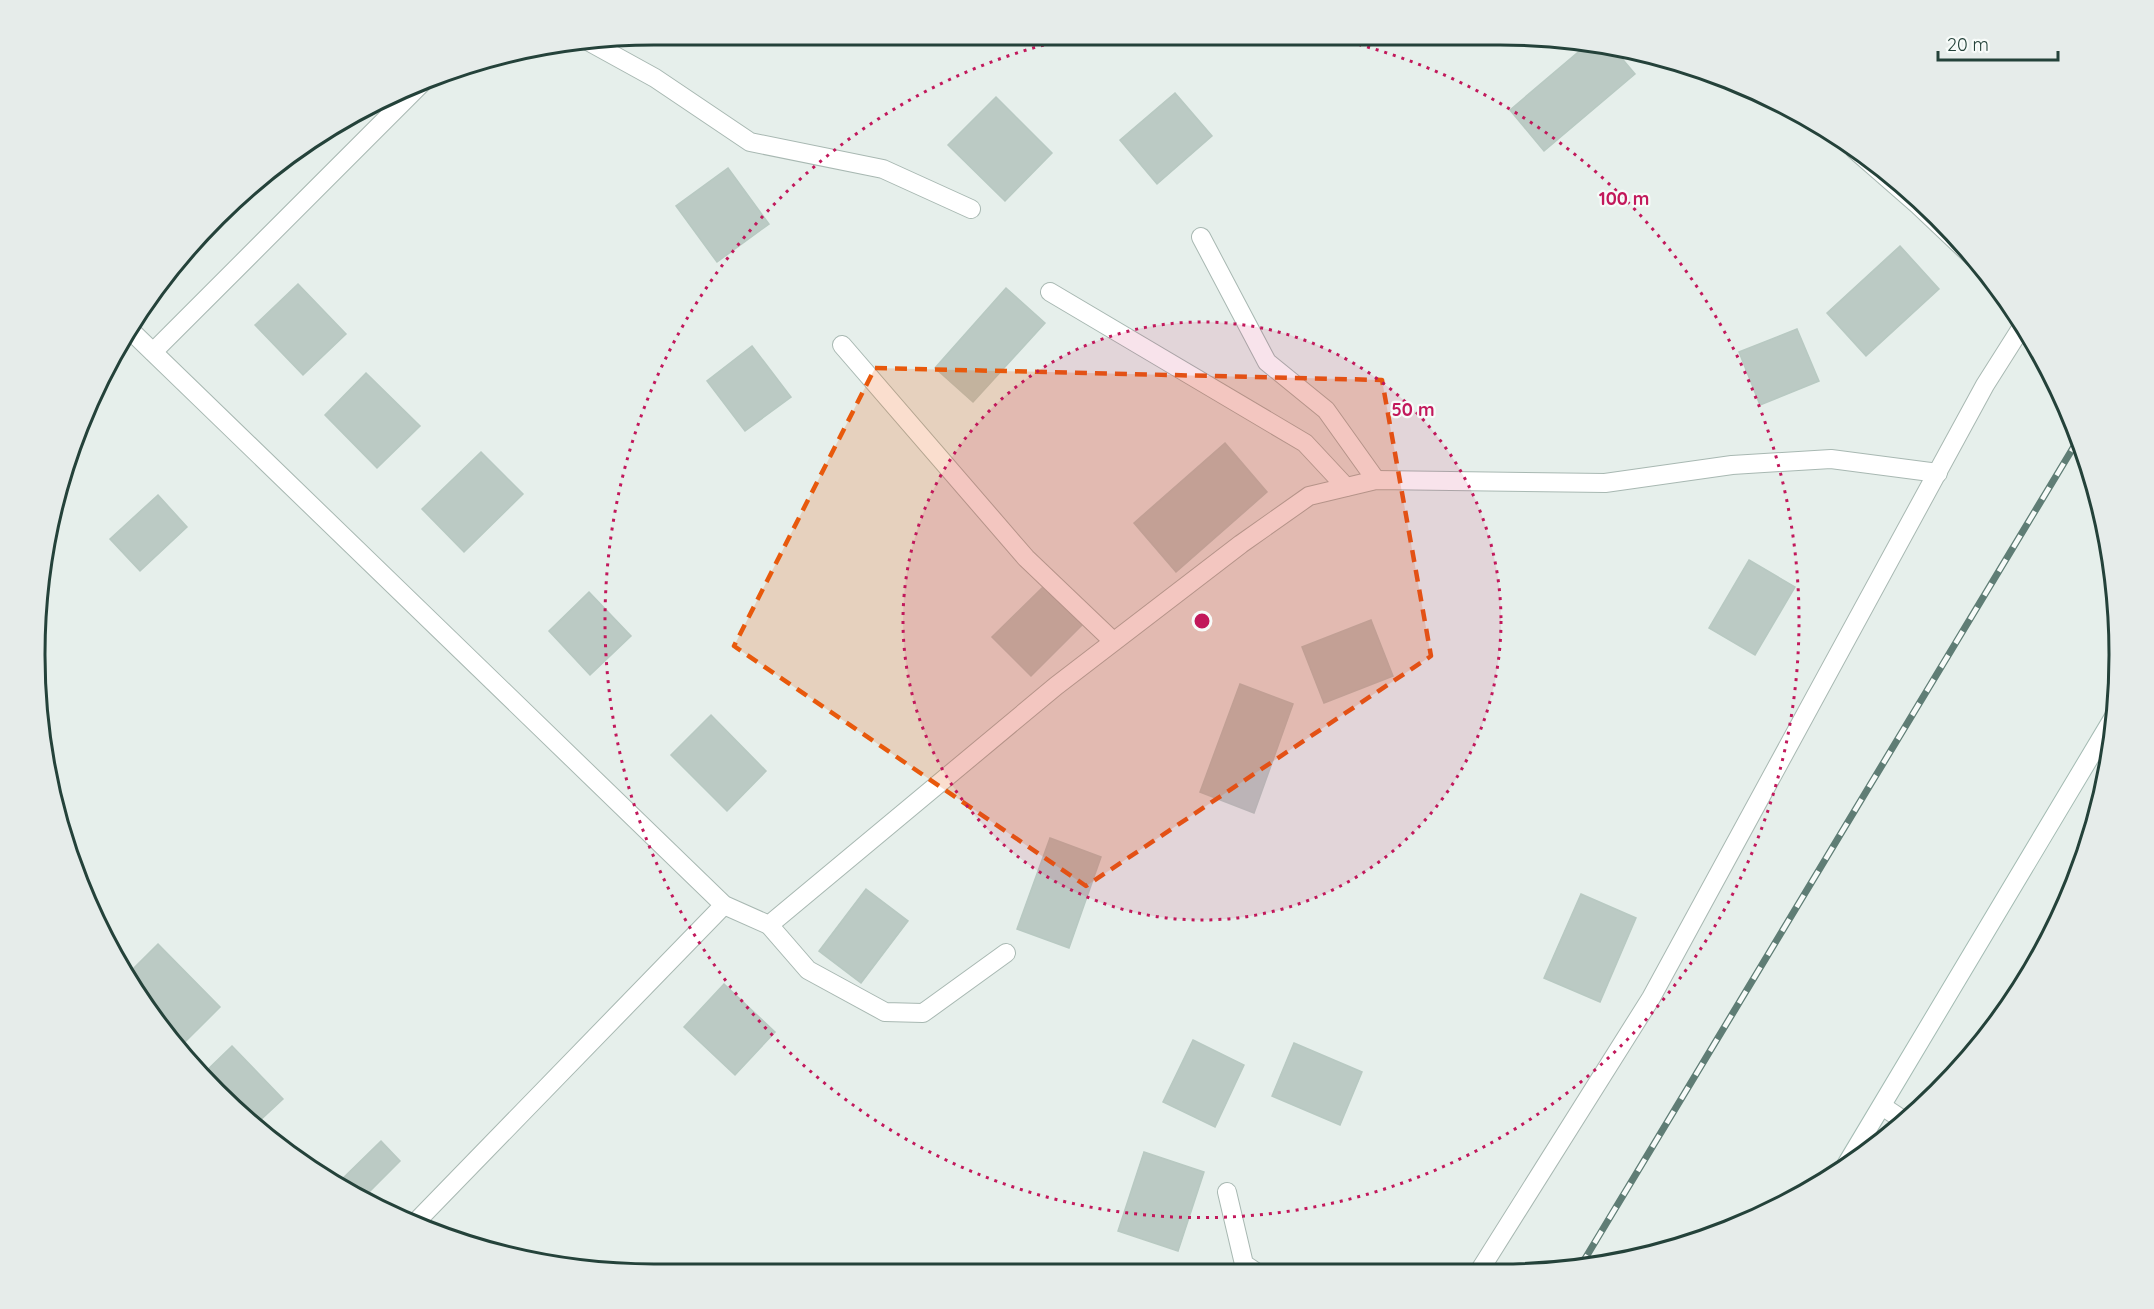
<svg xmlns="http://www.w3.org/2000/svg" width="2154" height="1309" viewBox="0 0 2154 1309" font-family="Quicksand,sans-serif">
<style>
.building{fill:#bbcac4;stroke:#b8c9c2;stroke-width:1.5}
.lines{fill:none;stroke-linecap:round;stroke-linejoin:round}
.lane-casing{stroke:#a8b8b2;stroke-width:20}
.street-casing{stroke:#a8b8b2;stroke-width:20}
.secondary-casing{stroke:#a4bbb3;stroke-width:20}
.lane{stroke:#fff;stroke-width:18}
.street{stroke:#fff;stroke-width:18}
.secondary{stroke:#fff;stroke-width:18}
.rail-casing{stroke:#5f7d75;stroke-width:7}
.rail{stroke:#f7fbf9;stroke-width:4.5;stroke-dasharray:14;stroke-linecap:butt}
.marked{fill:#e8590c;fill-opacity:0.2;stroke:#e8590c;stroke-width:4.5;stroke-dasharray:12 8;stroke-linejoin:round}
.ring{fill:none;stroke:#c2185b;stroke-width:3;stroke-dasharray:3 6}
.rim{fill:none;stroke:#24423a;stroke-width:3}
.centre{fill:#c2185b;stroke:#f7fbf9;stroke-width:3}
.ring-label{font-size:18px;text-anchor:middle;font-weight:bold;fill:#c2185b;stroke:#f7fbf9;stroke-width:4.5;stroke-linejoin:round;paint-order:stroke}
</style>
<rect width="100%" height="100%" fill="#e6efeb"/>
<g class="building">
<polygon points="1590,42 1613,48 1635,74 1544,151 1510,110"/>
<polygon points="1175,93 1212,136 1157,184 1120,140"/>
<polygon points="996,97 1052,153 1005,201 948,145"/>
<polygon points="280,161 248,192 246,190 277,162"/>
<polygon points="728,168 769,224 717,262 676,206"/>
<polygon points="1900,246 1939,289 1866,356 1827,313"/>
<polygon points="298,284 346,334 303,375 255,325"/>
<polygon points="1006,288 1045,323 973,402 935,368"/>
<polygon points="1797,329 1819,381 1760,405 1739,352"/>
<polygon points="752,346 791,397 745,431 707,381"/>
<polygon points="366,373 420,426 377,468 325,415"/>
<polygon points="1225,443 1267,492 1176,572 1134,523"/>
<polygon points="481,452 523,494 464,552 422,509"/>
<polygon points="158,495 187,527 140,571 110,539"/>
<polygon points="1749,560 1795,587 1755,655 1709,628"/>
<polygon points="1043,587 1082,625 1031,676 992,637"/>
<polygon points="589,592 631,636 590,675 549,631"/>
<polygon points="1371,620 1393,676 1324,703 1302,647"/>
<polygon points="1240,684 1293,704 1254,813 1200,792"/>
<polygon points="711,715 766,771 727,811 671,755"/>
<polygon points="1050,838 1101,857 1069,948 1017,929"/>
<polygon points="866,889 908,921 861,983 819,951"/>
<polygon points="1581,894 1636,918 1600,1002 1544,978"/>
<polygon points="158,944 220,1007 179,1048 139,999 127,975"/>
<polygon points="724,984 775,1032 735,1075 684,1027"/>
<polygon points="1193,1040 1244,1065 1215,1127 1163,1102"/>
<polygon points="1294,1043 1362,1072 1340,1125 1272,1096"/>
<polygon points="232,1046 283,1099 254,1126 216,1093 202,1075"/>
<polygon points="381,1141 400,1161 364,1197 339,1182"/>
<polygon points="1144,1152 1204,1172 1178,1251 1118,1231"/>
</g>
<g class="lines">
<defs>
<g id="lane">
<polyline points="586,40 655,78 750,142 883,169 971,209"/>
<polyline points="1855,150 1918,205 1975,259"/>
<polyline points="1201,237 1267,362 1326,410 1376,480"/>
<polyline points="1050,292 1305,443 1346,487"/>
<polyline points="842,345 1026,558 1113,641"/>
<polyline points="769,925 808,970 885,1012 923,1013 1006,953"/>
<polyline points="1227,1192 1244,1264 1256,1272"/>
</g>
<g id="street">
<polyline points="129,329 724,905 769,925 1056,686 1241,544 1309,496 1376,480 1605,483 1732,465 1831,459 1938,473"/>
<polyline points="153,352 425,80"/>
<polyline points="1882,1106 1906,1122"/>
<polyline points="413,1225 724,905"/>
<polyline points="1478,1273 1651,998 1985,385 2023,325"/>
</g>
<polyline id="secondary" points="1846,1165 2115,715"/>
</defs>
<use href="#lane" class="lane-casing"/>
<use href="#street" class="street-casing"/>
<use href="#secondary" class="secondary-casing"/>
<use href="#lane" class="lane"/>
<use href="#street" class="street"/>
<use href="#secondary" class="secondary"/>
<defs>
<polyline id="rail" points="1580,1267 2079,438"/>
</defs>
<use href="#rail" class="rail-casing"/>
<use href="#rail" class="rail"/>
</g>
<path class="marked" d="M875,368L1382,380L1431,656L1086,886L734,646Z"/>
<circle cx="1202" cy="621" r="299" fill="#c2185b" fill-opacity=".12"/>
<g class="ring">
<circle cx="1202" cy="621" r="299"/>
<path d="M1341 40A597 597 0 1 1 1063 40"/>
</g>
<path d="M0 0H2154V1309H0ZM654 45H1500A609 609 0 0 1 2109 654V655A609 609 0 0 1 1500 1264H654A609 609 0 0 1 45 655V654A609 609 0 0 1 654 45Z" fill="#e6ecea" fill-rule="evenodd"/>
<path class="rim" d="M654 45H1500A609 609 0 0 1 2109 654V655A609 609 0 0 1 1500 1264H654A609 609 0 0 1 45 655V654A609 609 0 0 1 654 45Z"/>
<circle cx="1202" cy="621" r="9" class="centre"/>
<g class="ring-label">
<text x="1624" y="205">100 m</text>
<text x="1413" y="416">50 m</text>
</g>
<path d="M1938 51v9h120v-9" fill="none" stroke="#24423a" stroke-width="3"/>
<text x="1947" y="51" font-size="18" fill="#24423a" stroke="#f7fbf9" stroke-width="4.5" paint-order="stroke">20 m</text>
</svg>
